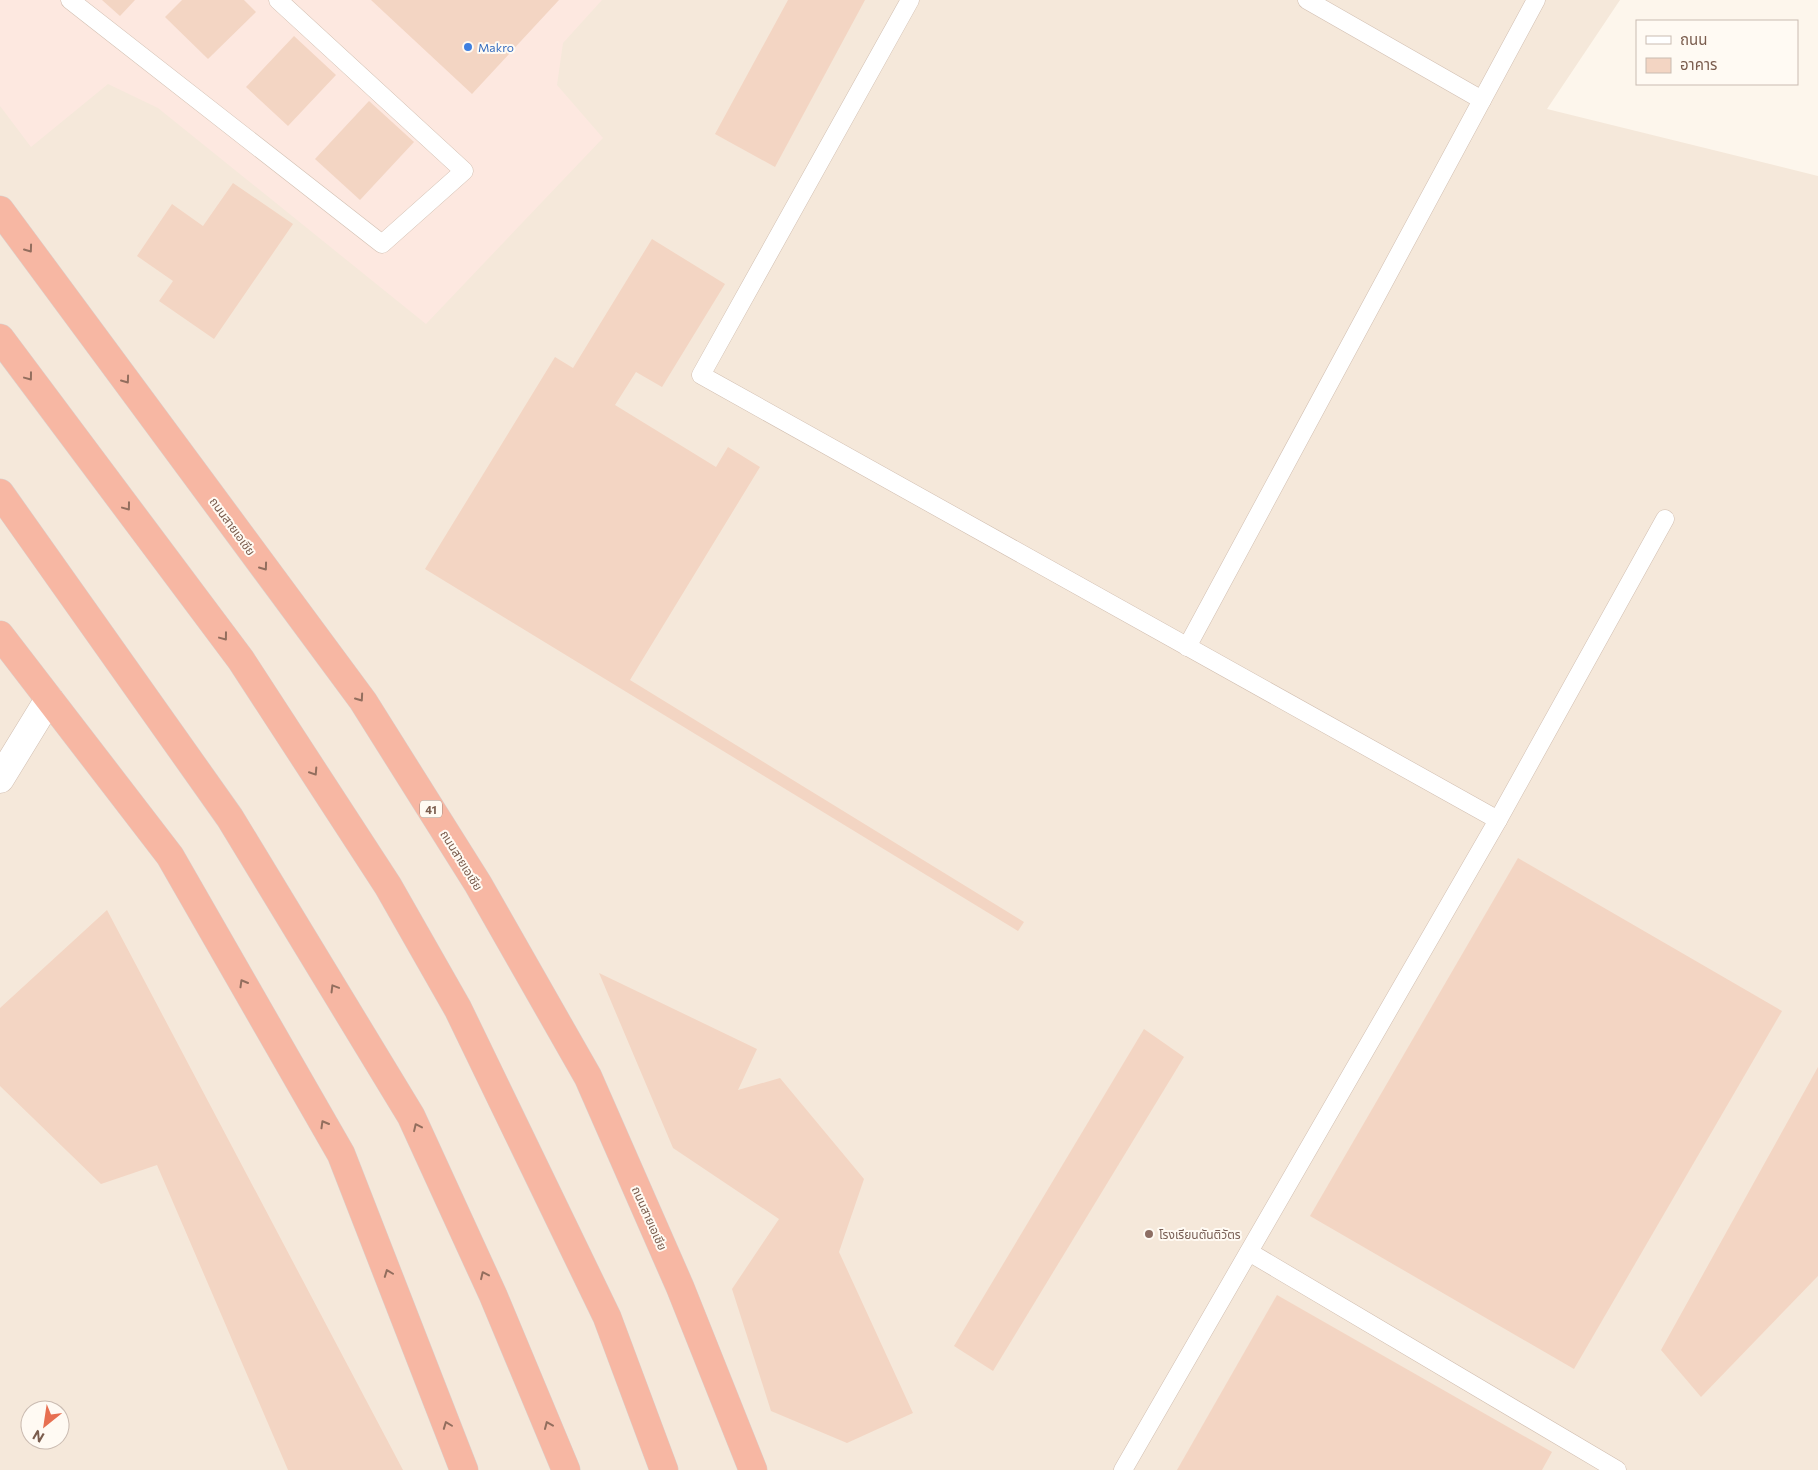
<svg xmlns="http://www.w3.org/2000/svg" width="1818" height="1470" viewBox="0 0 1818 1470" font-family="Commissioner,'Noto Sans Thai',sans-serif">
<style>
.residential{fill:#f5e8da;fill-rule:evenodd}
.commercial{fill:#fde8e0}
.building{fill:#f3d5c3}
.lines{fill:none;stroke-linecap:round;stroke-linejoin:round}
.lane-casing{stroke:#d1beb0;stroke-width:19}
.street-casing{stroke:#d1beb0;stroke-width:29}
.highway-casing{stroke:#dad1cd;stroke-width:29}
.lane{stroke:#fff;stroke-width:18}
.street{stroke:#fff;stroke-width:28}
.highway{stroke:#f7b7a3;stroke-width:28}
.oneway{stroke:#936e5e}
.shop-dot{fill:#3f7fe0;stroke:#fffaf3;stroke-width:2}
.education-dot{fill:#8d6e63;stroke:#fffaf3;stroke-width:2}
.labels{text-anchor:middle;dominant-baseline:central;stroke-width:4;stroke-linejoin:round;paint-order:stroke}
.shield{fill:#fffaf3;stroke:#a28b7f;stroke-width:1}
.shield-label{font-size:11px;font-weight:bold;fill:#7a5c4d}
.shop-label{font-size:12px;fill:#366cbe;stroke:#fffaf3;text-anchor:start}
.street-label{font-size:12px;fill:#7a5c4d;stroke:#fffaf3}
.education-label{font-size:12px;fill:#785e54;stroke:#fffaf3;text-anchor:start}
</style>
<rect width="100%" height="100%" fill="#fdf6ec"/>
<path class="residential" d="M0,0H1620L1547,109L1818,176V1470H0ZM30,1410H60V1440H30Z"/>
<polygon class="commercial" points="0,0 602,0 563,43 557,85 603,138 426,324 158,108 108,84 31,147 0,106"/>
<g class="building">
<polygon points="102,0 135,0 120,16"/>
<polygon points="182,0 244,0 256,12 208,59 165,17"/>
<polygon points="371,0 559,0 472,94"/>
<polygon points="788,0 865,0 775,167 715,134"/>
<polygon points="294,36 336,75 288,126 246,87"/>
<polygon points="369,101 414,142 360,200 315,159"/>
<polygon points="233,183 293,224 214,339 159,301 173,281 137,256 172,204 203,226"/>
<polygon points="652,239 725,284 662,387 636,372 615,405 716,467 728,447 760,467 630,680 1024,922 1018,931 425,569 555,357 573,368"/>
<polygon points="1518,858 1782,1011 1574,1369 1310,1216"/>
<polygon points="107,910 403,1470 288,1470 157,1165 101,1184 0,1086 0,1008"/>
<polygon points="599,973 757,1049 738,1090 780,1078 864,1179 839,1252 913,1413 847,1443 771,1411 732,1289 779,1219 673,1148"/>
<polygon points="1144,1029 1184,1057 993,1371 954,1346"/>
<polygon points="1818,1067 1818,1276 1701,1397 1661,1350"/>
<polygon points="1277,1295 1552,1452 1542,1470 1177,1470"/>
</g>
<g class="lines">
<defs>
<g id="lane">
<polyline points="70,0 382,244 464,171 278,0"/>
<polyline points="910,0 701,375 1498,820"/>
<polyline points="1307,0 1482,100"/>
<polyline points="1187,647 1536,0"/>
<polyline points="1249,1252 1617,1470"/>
<polyline points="1123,1470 1498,820 1665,519"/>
</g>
<polyline id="street" points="0,779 49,699"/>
<g id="highway">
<polyline points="0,210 363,701 478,884 588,1077 680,1287 753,1470"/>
<polyline points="0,338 241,660 388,886 458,1009 607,1317 664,1470"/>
<polyline points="0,493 230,818 411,1116 493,1295 566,1470"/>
<polyline points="0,635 170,856 341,1154 464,1470"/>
</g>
</defs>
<use href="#lane" class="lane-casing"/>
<use href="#street" class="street-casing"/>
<use href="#highway" class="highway-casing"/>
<use href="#lane" class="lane"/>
<use href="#street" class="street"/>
<use href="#highway" class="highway"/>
</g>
<defs><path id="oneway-chevron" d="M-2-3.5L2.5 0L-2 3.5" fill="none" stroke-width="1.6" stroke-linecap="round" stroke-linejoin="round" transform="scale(1.25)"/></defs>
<g class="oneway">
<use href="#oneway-chevron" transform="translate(29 249) rotate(54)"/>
<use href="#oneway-chevron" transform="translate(29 377) rotate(53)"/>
<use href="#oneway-chevron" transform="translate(126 380) rotate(54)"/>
<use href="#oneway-chevron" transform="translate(127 507) rotate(53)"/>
<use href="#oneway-chevron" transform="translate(264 567) rotate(54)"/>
<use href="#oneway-chevron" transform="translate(224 637) rotate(53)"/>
<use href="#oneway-chevron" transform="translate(360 698) rotate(55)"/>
<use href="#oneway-chevron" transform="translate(314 772) rotate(57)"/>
<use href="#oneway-chevron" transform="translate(243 983) rotate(-120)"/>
<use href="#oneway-chevron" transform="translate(334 988) rotate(-121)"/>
<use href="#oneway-chevron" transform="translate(324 1124) rotate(-120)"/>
<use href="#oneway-chevron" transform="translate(417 1127) rotate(-115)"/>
<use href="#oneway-chevron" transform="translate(388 1273) rotate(-111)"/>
<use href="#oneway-chevron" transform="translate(484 1275) rotate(-115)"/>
<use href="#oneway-chevron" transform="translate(447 1425) rotate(-111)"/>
<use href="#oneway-chevron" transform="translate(548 1425) rotate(-113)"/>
</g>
<circle class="shop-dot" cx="468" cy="47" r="5"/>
<circle class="education-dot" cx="1149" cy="1234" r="5"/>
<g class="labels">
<rect class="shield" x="420" y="800.5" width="22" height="17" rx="4"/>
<g class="shield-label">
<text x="431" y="809">41</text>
</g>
<g class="shop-label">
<text x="478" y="47">Makro</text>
</g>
<g class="street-label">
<text transform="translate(233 526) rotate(54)">ถนนสายเอเชีย</text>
<text transform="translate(462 860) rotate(58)">ถนนสายเอเชีย</text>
<text transform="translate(650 1218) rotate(66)">ถนนสายเอเชีย</text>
</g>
<g class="education-label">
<text x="1159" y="1234">โรงเรียนตันติวัตร</text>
</g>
</g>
<rect x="1636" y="20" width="162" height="65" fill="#fffaf3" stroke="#cabbb1"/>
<rect x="1646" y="36" width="25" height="8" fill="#ffffff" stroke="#cabbb1"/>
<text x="1680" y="45" font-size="15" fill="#7a5c4d">ถนน</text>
<rect x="1646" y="58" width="25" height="15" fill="#f3d5c3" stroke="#cabbb1"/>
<text x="1680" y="70" font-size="15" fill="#7a5c4d">อาคาร</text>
<g transform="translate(45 1425) rotate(210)"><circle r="24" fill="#fffaf3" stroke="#cabbb1"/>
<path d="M0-4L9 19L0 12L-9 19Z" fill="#e76f51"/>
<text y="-8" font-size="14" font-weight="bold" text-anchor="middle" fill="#7a5c4d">N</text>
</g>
</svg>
